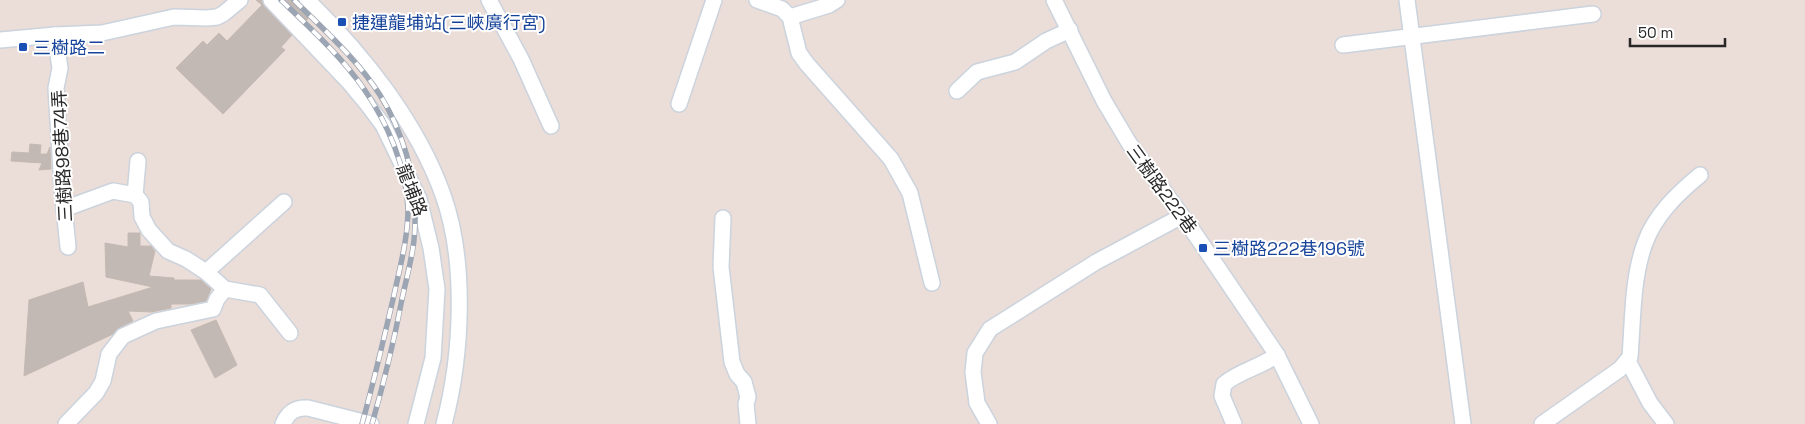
<svg xmlns="http://www.w3.org/2000/svg" width="1805" height="424" viewBox="0 0 1805 424" font-family="'Space Grotesk','Noto Sans TC',sans-serif">
<style>
.building{fill:#c2b9b4;stroke:#c6b9b2}
.lines{fill:none;stroke-linecap:round;stroke-linejoin:round}
.minor-casing{stroke:#cbd3dd;stroke-width:18}
.minor{stroke:#fff;stroke-width:15}
.rail-casing{stroke:#9ba5b3;stroke-width:5.5}
.rail{stroke:#fff;stroke-width:4;stroke-dasharray:11;stroke-linecap:butt}
.transit-dot{fill:#1a4fb4;stroke:#fff;stroke-width:2}
.labels{text-anchor:middle;dominant-baseline:central;stroke-width:4;stroke-linejoin:round;paint-order:stroke}
.transit-label{font-size:18px;fill:#164399;stroke:#fff;text-anchor:start}
.street-label{font-size:18px;fill:#272727;stroke:#fff}
</style>
<rect width="100%" height="100%" fill="#ebddd8"/>
<g class="building">
<polygon points="256,0 262,0 264,6 292,35 281,47 285,50 223,114 176,68 203,41 207,45 219,33 227,41 262,5"/>
<polygon points="284,0 298,0 300,6 310,16 305,22"/>
<polygon points="30,144 41,145 40,154 47,154 50,147 51,169 39,170 42,163 11,161 12,152 29,153"/>
<polygon points="128,233 140,233 140,246 151,246 155,251 149,276 174,278 174,280 201,280 211,289 206,301 191,304 171,304 171,308 152,312 128,311 133,321 119,328 113,334 24,376 29,300 83,282 88,307 153,287 106,277 105,243 128,247"/>
<polygon points="216,320 237,365 215,378 191,330"/>
</g>
<g class="lines">
<defs>
<g id="minor">
<polyline points="271,0 349,82 368,105 383,125 419,199 431,248 437,289 433,358 416,424"/>
<path d="M307,0C362,53 417,122 443,195C467,262 462,356 444,424"/>
<polyline points="489,0 521,59 551,126"/>
<polyline points="757,0 782,9 790,17 799,53 807,64 891,159 910,193 932,283"/>
<polyline points="1054,0 1104,101 1129,143 1195,234 1277,355 1311,424"/>
<polyline points="1407,0 1463,424"/>
<polyline points="790,17 829,5 837,0"/>
<polyline points="55,35 60,68 56,88 62,188 68,247"/>
<polyline points="0,40 55,35 102,33 174,17 207,18 217,17 223,14 240,0"/>
<polyline points="1343,45 1593,14"/>
<polyline points="957,91 977,72 1015,62 1046,41 1070,30"/>
<polyline points="679,104 714,0"/>
<polyline points="135,195 138,161"/>
<polyline points="64,209 113,191 135,195 141,202 142,217 149,230 168,251 186,259 206,272 225,289 260,295 290,333"/>
<polyline points="723,218 721,267 732,362 737,374 744,382 748,397 746,404 748,424"/>
<polyline points="206,272 284,202"/>
<polyline points="1628,361 1650,403 1666,424"/>
<polyline points="66,424 96,393 103,381 109,354 123,336 156,321 213,309 217,299 225,289"/>
<path d="M283,424C288,412 295,407 308,408L371,424"/>
<polyline points="989,424 977,403 973,372 975,353 990,329 1096,262 1182,216"/>
<path d="M1234,424L1222,396L1224,384C1239,371 1261,367 1277,355"/>
<path d="M1542,424L1620,369L1630,357C1633,319 1632,278 1645,243C1655,215 1678,193 1700,175"/>
</g>
</defs>
<use href="#minor" class="minor-casing"/>
<use href="#minor" class="minor"/>
<defs>
<g id="rail">
<path d="M281,0C310,28 341,56 364,89C387,122 407,168 408,209C408,238 400,267 394,295C384,338 374,381 362,424"/>
<path d="M294,0C324,30 357,59 380,95C407,139 419,188 414,240C412,259 406,280 402,299C394,341 384,382 372,424"/>
</g>
</defs>
<use href="#rail" class="rail-casing"/>
<use href="#rail" class="rail"/>
</g>
<g class="transit-dot">
<rect x="337" y="17" width="10" height="10" rx="2.5"/>
<rect x="18" y="42" width="10" height="10" rx="2.5"/>
<rect x="1198" y="243" width="10" height="10" rx="2.5"/>
</g>
<g class="labels">
<g class="transit-label">
<text x="352" y="22">捷運龍埔站(三峽廣行宮)</text>
<text x="33" y="47">三樹路二</text>
<text x="1213" y="248">三樹路222巷196號</text>
</g>
<g class="street-label">
<text transform="translate(62 156) rotate(-93)">三樹路98巷74弄</text>
<text transform="translate(1162 189) rotate(54)">三樹路222巷</text>
<text transform="translate(412 190) rotate(69)">龍埔路</text>
</g>
</g>
<path d="M1630 38v8h95v-8" fill="none" stroke="#272727" stroke-width="2.5"/>
<text x="1638" y="38" font-size="15" fill="#272727" stroke="#ffffff" stroke-width="4" paint-order="stroke">50 m</text>
</svg>
